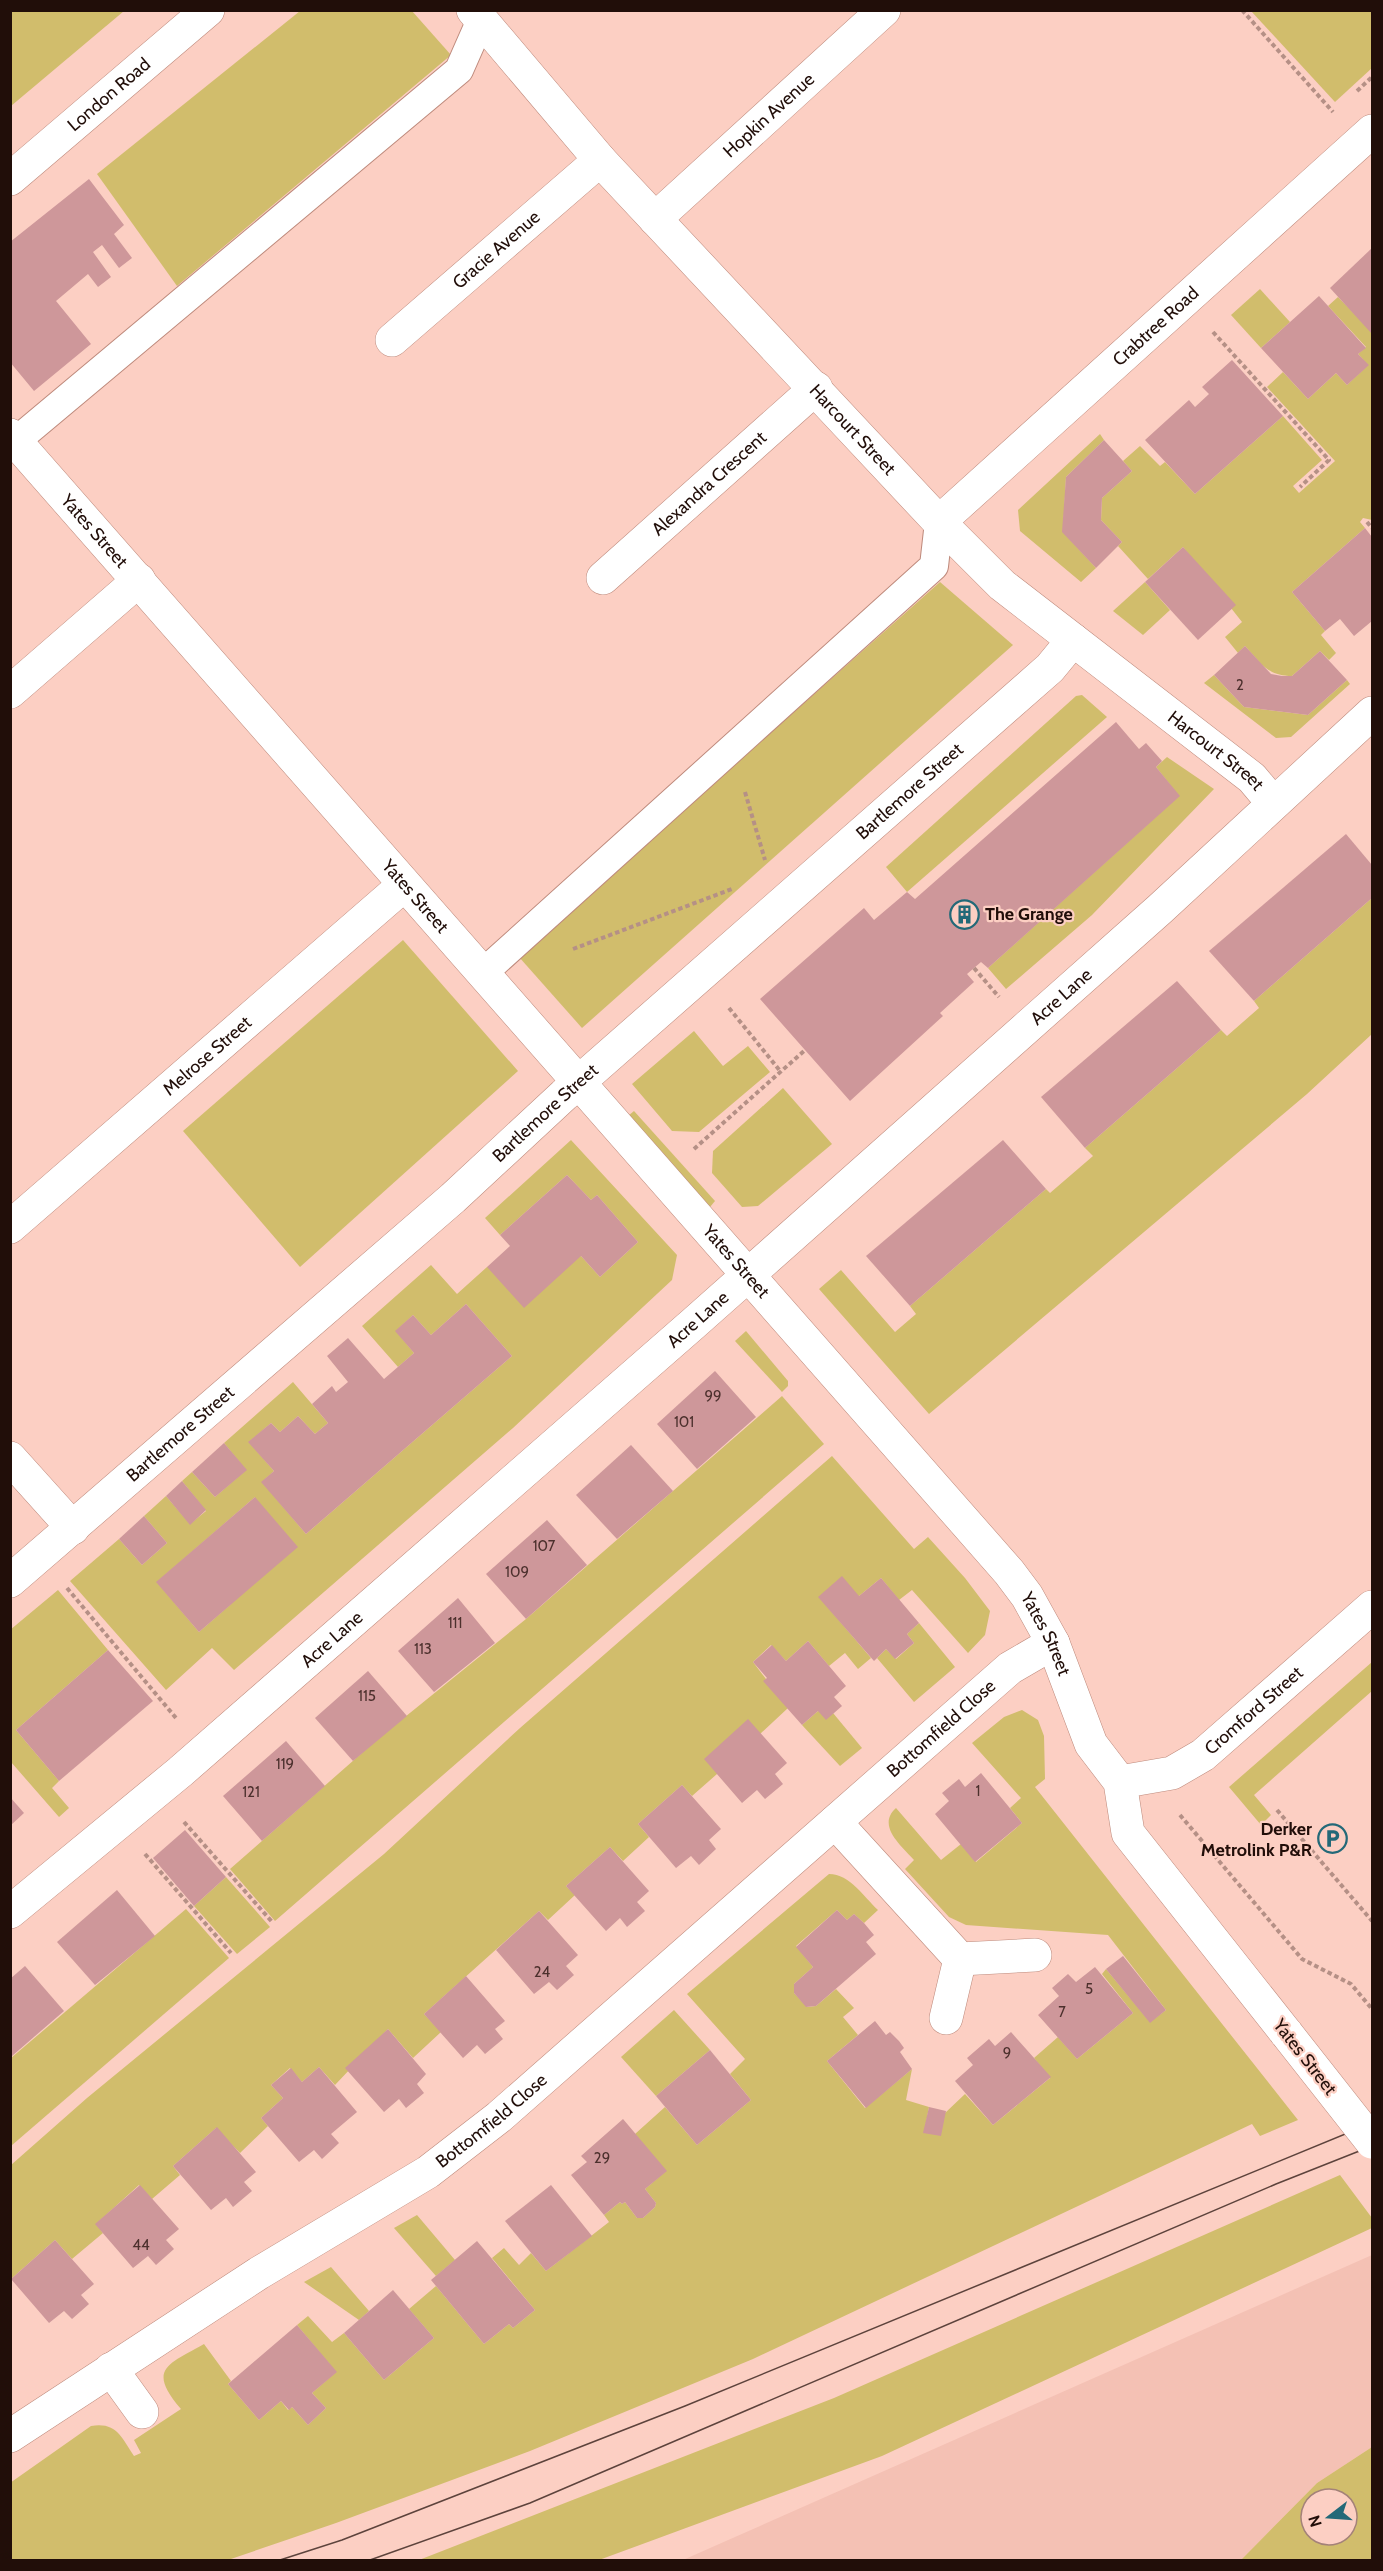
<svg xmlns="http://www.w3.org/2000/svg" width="1383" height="2571" viewBox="0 0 1383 2571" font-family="Cabin,sans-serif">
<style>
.built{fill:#f4c1b4}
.green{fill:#d1bd6c;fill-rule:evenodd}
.building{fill:#ce979a}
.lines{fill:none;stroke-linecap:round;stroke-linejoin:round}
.lane-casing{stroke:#be8a7c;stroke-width:30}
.street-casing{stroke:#be8a7c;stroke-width:34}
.path{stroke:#b59086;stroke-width:4;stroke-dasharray:4.5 3;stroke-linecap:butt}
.lane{stroke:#fff;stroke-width:28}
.street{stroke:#fff;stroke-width:33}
.tram{stroke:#5d433c;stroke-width:1.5}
.street-bridge-casing{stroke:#be8a7c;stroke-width:34;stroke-linecap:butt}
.street-bridge{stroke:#fff;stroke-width:33}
.labels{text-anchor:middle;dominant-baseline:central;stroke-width:4.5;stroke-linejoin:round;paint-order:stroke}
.number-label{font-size:15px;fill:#4c302d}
.street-label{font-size:18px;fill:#210e09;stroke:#fccfc3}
.poi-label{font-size:18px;font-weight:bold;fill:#210e09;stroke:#fccfc3;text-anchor:start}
</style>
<rect width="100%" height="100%" fill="#fccfc3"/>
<polygon class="built" points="1372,2255 1372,2447 1317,2483 1241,2560 683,2560"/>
<g class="green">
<polygon points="11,10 124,10 124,11 11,106"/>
<polygon points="300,11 412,11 451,55 177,286 97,174"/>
<polygon points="1251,11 1372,11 1372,68 1335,102"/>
<polygon points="1260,289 1290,322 1261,348 1231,315"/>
<path d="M1338,297L1372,332V520L1363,518L1360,522L1365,528L1292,592L1325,631L1321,635L1336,653L1329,660L1320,651L1292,676C1267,676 1261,663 1245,646L1238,653L1225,637L1242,622L1183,547L1148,579L1118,546L1122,542L1101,520L1102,498L1132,471L1123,461L1140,446L1160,466L1165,462L1195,494L1283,416L1322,460L1293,486L1299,493L1335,461L1267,387L1283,372L1308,399L1336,373L1347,385L1368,365L1358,354L1366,347L1328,306Z"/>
<polygon points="1100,434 1104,440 1066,477 1063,532 1096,568 1081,582 1020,531 1018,510"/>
<polygon points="940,582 1013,645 582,1028 519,957"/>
<polygon points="1145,582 1170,610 1143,635 1113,611"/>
<polygon points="1214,675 1244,707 1308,715 1347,680 1350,684 1291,737 1276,738 1204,683"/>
<polygon points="1082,695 1107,717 907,892 886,867 1076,696"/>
<polygon points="1167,757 1214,789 1092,915 1006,989 988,968 1179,796 1156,767"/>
<polygon points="1372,898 1372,1034 1307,1094 929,1414 819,1289 841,1270 895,1332 916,1314 910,1306 1046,1189 1050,1193 1093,1156 1085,1148 1221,1030 1227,1036 1259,1008 1254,1001"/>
<polygon points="403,940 518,1071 300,1267 183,1131"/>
<polygon points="694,1031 723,1066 748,1046 770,1072 699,1132 672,1131 632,1084"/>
<polygon points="783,1088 832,1144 758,1206 742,1207 712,1173 713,1151"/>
<polygon points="634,1111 715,1201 710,1207 628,1116"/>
<path d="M571,1140L677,1255L672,1280L513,1428L234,1670L212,1648L166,1690L70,1581L119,1539L142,1565L167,1543L144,1516L166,1496L190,1524L206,1511L182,1481L192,1472L215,1497L246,1470L224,1443L293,1382L328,1423L315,1434L298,1416L280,1432L271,1423L249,1442L274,1471L262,1482L306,1534L512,1356L466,1304L431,1335L413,1315L396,1331L414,1353L398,1367L362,1326L431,1265L457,1294L487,1267L581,1256L600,1277L638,1242L597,1195L591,1200L567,1175L500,1235L485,1218ZM255,1497L231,1604L199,1632L157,1582Z"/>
<polygon points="746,1331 788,1381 788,1386 782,1392 735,1341"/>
<polygon points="782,1396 824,1444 275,1921 230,1869 379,1738 526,1619"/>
<polygon points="832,1456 914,1549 928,1537 965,1578 990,1611 985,1635 968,1653 912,1590 899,1600 881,1578 859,1596 819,1597 871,1658 858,1669 845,1653 829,1666 808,1641 786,1661 771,1645 753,1662 788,1708 760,1734 748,1720 717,1774 692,1796 682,1785 638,1824 649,1837 623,1861 610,1847 566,1886 575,1895 548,1920 539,1911 424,2014 441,2032 413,2058 388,2029 335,2085 319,2067 302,2082 290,2068 271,2085 283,2098 261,2118 268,2126 240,2153 216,2128 173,2166 180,2175 152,2199 139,2185 96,2224 103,2233 72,2259 55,2240 11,2279 11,2165 87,2098 384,1854 520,1728"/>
<polygon points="58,1590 108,1650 16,1730 59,1781 52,1788 69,1808 59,1817 11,1762 10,1630"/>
<polygon points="919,1623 955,1667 914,1702 877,1658 886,1649 896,1659 914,1643 907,1634"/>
<polygon points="1372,1662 1372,1691 1254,1795 1271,1815 1261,1825 1229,1787"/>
<path d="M1022,1710L1038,1720L1044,1736L1045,1779L1035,1787L1298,2120L1260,2136L1252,2124L753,2359L530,2451L336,2523L228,2560H11L10,2483L91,2426C117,2422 121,2437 134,2456L141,2453L134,2440L181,2409C147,2369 167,2365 204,2344L231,2381L228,2384L259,2420L281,2401L288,2410L292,2407L308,2425L326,2408L312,2393L336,2372L297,2325L308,2316L332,2342L344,2333L384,2380L434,2338L409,2309L436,2286L484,2344L509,2324L513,2328L535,2310L492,2258L504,2248L519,2265L531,2253L546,2271L609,2222L604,2215L620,2202L622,2204L625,2202L637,2218H643L655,2207L656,2203L645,2189L666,2171L635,2134L665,2107L697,2145L751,2100L730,2074L745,2059L687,1994L829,1874C850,1874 864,1897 878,1910L864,1923L854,1914L847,1920L837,1910L796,1946L813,1967L794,1984V1993L807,2007L816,2006L836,1989L854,2008L843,2017L858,2035L827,2061L865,2108L912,2069L906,2100L929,2107L924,2133L965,2094L993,2125L1050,2078L1034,2058L1058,2037L1077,2059L1133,2013L1102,1974L1106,1969L1150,2022L1166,2010L1108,1935L966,1925L949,1917L905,1869L914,1860C902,1846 876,1826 896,1808L941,1860L961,1844L976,1862L1022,1823L1010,1808L1021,1798L972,1743L1004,1717Z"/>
<polygon points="818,1711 833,1713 862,1748 840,1766 802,1725"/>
<polygon points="226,1877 270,1927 237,1954 194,1906"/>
<polygon points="186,1909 229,1958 11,2146 11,2058"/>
<polygon points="674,2010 710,2050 656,2096 621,2057"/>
<polygon points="1340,2175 1372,2218 1372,2228 882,2456 599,2560 419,2560 834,2398"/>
<polygon points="417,2215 455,2260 436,2276 394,2228"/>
<polygon points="331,2267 369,2311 359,2320 304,2282"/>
<path d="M1372,2447V2560H1241L1317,2483ZM1311,2499H1347V2535H1311Z"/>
</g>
<g class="building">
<polygon points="89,179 124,225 114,234 132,258 119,268 102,245 93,252 111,277 98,287 88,274 56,301 91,344 34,391 10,362 10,242"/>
<polygon points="1372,248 1372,334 1330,288"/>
<polygon points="1319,296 1366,348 1358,354 1369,365 1347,385 1336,373 1308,399 1261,348"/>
<polygon points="1232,360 1283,416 1195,494 1145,440 1189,400 1195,407 1209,394 1202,387"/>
<polygon points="1104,440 1132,471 1102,498 1101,520 1122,542 1096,568 1062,532 1066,477"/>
<polygon points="1365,528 1372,537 1372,621 1354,636 1340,619 1325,631 1292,592"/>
<polygon points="1183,547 1236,605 1198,640 1145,582"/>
<polygon points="1245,646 1271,674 1282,676 1292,676 1320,651 1347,680 1308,715 1244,707 1214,675"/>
<polygon points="1116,722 1139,749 1146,743 1162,761 1156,767 1180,796 988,968 981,962 967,974 974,982 940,1013 943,1016 850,1101 760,999 864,908 874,920 907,892 915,899"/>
<polygon points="1346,834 1372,865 1372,898 1254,1001 1209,951"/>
<polygon points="1177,981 1221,1030 1085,1148 1041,1097"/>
<polygon points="1003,1140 1046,1189 910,1306 866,1256"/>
<polygon points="567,1175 591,1200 597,1195 638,1242 600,1277 581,1256 524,1308 487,1267 510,1246 500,1235"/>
<polygon points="466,1304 512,1356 306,1534 261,1482 274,1471 248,1442 271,1423 280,1432 298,1416 315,1434 328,1423 312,1404 332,1386 336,1392 348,1382 327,1356 348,1338 384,1379 414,1353 395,1331 413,1315 431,1335"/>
<polygon points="715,1371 756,1417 697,1469 657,1424"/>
<polygon points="224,1443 247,1470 215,1497 192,1472"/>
<polygon points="631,1445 673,1491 617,1539 576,1495"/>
<polygon points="182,1481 206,1510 190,1525 166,1496"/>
<polygon points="255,1497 298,1547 199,1632 156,1582"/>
<polygon points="144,1516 167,1543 142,1565 119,1539"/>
<polygon points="547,1520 587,1565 526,1619 486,1574"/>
<polygon points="842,1576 859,1596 881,1578 919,1623 907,1634 914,1643 895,1659 886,1649 874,1661 818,1597"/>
<polygon points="458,1598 495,1643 434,1692 398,1651"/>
<polygon points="808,1641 846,1686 834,1697 842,1706 826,1720 818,1711 802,1725 763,1681 767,1678 753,1662 772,1645 786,1661"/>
<polygon points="108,1650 153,1701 59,1781 16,1730"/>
<polygon points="368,1671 407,1716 353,1761 315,1718"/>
<polygon points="748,1719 787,1763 775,1774 783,1784 765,1799 757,1790 742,1803 704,1759"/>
<polygon points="286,1741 325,1786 262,1841 223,1796"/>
<polygon points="981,1773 1022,1823 975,1862 935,1814 949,1801 942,1793 959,1779 965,1787"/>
<polygon points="682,1785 721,1829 709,1840 716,1849 699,1865 691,1856 676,1868 638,1824"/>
<polygon points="10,1797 24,1813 10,1826"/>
<polygon points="185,1830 226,1877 194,1906 153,1858"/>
<polygon points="610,1847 649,1891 637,1902 645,1911 627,1927 620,1918 606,1931 566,1886"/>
<polygon points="117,1890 155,1936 95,1985 57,1942"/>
<polygon points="837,1910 847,1920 854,1914 864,1923 874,1935 866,1942 876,1954 816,2006 806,2007 794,1993 794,1984 813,1967 796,1947"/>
<polygon points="539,1911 578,1955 566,1966 574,1975 557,1990 549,1982 534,1994 496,1950"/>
<polygon points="1123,1956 1166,2010 1150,2023 1106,1969"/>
<polygon points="25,1966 64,2011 12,2056 10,1979"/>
<polygon points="1095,1967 1133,2013 1077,2059 1038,2015 1059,1996 1052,1988 1068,1974 1076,1982"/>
<polygon points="466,1976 505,2021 495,2029 503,2039 485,2054 477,2045 463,2058 424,2014"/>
<polygon points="875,2021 886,2035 890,2032 899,2041 904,2048 900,2052 912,2069 866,2108 827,2061"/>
<polygon points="388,2029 426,2074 417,2084 424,2093 406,2108 399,2099 384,2112 345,2068"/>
<polygon points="1011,2032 1051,2077 993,2125 955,2081 973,2065 967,2058 989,2039 995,2046"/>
<polygon points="710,2050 751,2100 697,2145 656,2096"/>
<polygon points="319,2067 357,2112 331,2134 339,2143 322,2159 314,2150 299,2162 261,2118 283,2098 271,2085 291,2068 302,2082"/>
<polygon points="929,2107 946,2111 941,2136 923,2133"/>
<polygon points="623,2119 667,2171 645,2189 656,2203 655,2207 643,2218 637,2218 625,2202 622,2204 620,2202 604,2215 571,2175 587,2162 581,2156"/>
<polygon points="217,2127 256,2172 244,2182 252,2191 233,2207 226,2198 211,2210 173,2166"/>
<polygon points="140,2185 179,2229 166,2240 174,2249 156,2265 148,2256 133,2268 95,2224"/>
<polygon points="551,2185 592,2236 546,2271 505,2221"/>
<polygon points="55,2240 94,2284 81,2295 89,2304 72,2319 64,2311 49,2323 11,2279"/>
<polygon points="477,2241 535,2310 513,2328 509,2324 484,2344 431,2280"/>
<polygon points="393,2290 434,2338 384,2380 344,2333"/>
<polygon points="297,2325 337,2372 312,2393 326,2408 308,2425 292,2407 289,2410 281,2401 259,2420 228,2384"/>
</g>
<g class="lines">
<defs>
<g id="lane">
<polyline points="10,446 459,70 481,20 482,10"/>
<polyline points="483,973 934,566 939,522"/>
</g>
<g id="street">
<path id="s1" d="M473,10L600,160L939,522L1002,585L1252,778L1273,803"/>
<path id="s2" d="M10,179L208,10"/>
<path id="s3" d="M655,219L884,10"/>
<path id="s4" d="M392,340L600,160"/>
<path id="s5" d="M10,435L1009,1572L1027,1596L1053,1643L1091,1744L1120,1782L1128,1833L1287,2034"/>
<path id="s6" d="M939,522L1372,131"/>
<path id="s7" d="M603,578L816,388"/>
<polyline points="10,692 139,580"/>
<path id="s8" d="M10,1227L404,885"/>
<polyline points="10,1458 73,1528"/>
<path id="s9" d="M10,1581L453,1198L564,1095L1050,668L1073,640"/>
<path id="s10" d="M1120,1782L1172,1773L1203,1755L1372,1607"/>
<polyline points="835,1822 960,1959 946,2018"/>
<path id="s11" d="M10,1912L180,1772L694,1323L1160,909L1372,713"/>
<polyline points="960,1959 1035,1955"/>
<polyline points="111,2369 142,2412"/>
<path id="s12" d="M10,2436L259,2273L428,2172L499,2117L1010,1668L1053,1643"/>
</g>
</defs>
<use href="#lane" class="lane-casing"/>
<use href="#street" class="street-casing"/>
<g class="path">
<polyline points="1242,10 1333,112"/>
<polyline points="1357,91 1372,77"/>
<polyline points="1213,332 1329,460 1300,487"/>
<polyline points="1367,522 1372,528"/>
<polyline points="745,792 765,860"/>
<polyline points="573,949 732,889"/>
<polyline points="974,968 999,997"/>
<polyline points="729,1008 781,1072"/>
<polyline points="694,1149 805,1050"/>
<polyline points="67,1588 176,1718"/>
<polyline points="1277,1810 1372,1921"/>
<polyline points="1180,1815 1302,1959 1351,1984 1372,2009"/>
<polyline points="184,1822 273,1923"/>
<polyline points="145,1854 231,1953"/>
</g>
<use href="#lane" class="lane"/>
<use href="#street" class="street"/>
<g class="tram">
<polyline points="280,2560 342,2540 685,2406 1372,2123"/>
<polyline points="370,2560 530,2503 1276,2184 1372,2146"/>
</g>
<defs>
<polyline id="street-bridge" points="1287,2034 1372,2142"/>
</defs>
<use href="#street-bridge" class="street-bridge-casing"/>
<use href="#street-bridge" class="street-bridge"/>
</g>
<defs>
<symbol id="building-ring" viewBox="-11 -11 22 22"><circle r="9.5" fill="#fccfc3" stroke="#236978" stroke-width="1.5"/><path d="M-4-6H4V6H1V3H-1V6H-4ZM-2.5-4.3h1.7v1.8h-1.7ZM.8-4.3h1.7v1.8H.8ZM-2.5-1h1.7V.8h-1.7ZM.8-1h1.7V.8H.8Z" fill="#236978"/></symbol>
<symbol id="parking-ring" viewBox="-11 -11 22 22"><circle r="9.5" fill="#fccfc3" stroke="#236978" stroke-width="1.5"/><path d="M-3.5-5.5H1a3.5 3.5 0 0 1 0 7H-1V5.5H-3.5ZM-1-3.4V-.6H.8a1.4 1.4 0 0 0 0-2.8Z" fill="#236978"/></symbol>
</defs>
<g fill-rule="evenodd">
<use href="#building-ring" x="948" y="898" width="33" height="33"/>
<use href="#parking-ring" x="1316" y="1822" width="33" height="33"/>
</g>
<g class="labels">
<g class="number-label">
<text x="1240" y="685">2</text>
<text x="713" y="1396">99</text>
<text x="684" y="1422">101</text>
<text x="544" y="1546">107</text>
<text x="517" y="1572">109</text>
<text x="455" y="1623">111</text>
<text x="423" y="1649">113</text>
<text x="367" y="1696">115</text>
<text x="285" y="1764">119</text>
<text x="978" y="1791">1</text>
<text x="251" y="1792">121</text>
<text x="542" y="1972">24</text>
<text x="1089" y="1989">5</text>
<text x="1062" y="2012">7</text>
<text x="1007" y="2053">9</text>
<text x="602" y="2158">29</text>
<text x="141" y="2245">44</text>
</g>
<g class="street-label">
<text stroke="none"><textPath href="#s2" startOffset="130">London Road</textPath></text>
<text stroke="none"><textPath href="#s3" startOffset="154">Hopkin Avenue</textPath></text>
<text stroke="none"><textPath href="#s4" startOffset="138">Gracie Avenue</textPath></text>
<text stroke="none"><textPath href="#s6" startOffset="292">Crabtree Road</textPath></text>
<text stroke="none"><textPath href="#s1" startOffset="566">Harcourt Street</textPath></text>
<text stroke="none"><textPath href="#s7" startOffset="142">Alexandra Crescent</textPath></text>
<text stroke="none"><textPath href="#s5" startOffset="128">Yates Street</textPath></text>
<text stroke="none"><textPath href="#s1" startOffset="1052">Harcourt Street</textPath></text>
<text stroke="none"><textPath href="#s9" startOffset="1197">Bartlemore Street</textPath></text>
<text stroke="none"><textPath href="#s5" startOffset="614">Yates Street</textPath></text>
<text stroke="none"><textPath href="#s11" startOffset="1394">Acre Lane</textPath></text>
<text stroke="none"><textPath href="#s8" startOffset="261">Melrose Street</textPath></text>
<text stroke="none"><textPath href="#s9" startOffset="711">Bartlemore Street</textPath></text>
<text stroke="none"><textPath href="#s5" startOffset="1100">Yates Street</textPath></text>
<text stroke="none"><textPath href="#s11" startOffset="908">Acre Lane</textPath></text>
<text stroke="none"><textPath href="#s9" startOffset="225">Bartlemore Street</textPath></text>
<text stroke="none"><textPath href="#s5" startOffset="1586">Yates Street</textPath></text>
<text stroke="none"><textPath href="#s11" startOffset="422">Acre Lane</textPath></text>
<text stroke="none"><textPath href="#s10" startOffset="156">Cromford Street</textPath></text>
<text stroke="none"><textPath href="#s12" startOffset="1173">Bottomfield Close</textPath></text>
<text transform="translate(1305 2057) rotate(52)">Yates Street</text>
<text stroke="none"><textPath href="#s12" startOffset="576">Bottomfield Close</textPath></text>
</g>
<g class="poi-label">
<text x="985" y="914">The Grange</text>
<text x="1312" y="1829" text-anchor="end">Derker<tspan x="1312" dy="21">Metrolink P&amp;R</tspan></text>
</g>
</g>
<rect width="1383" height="2571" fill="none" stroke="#210e09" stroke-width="24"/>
<g transform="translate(1329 2517) rotate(253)"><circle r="28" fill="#fccfc3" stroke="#a48279" stroke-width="1.5"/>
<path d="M0-4.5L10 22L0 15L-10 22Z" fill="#236978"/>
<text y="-9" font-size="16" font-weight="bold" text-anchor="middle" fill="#210e09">N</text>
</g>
</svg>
